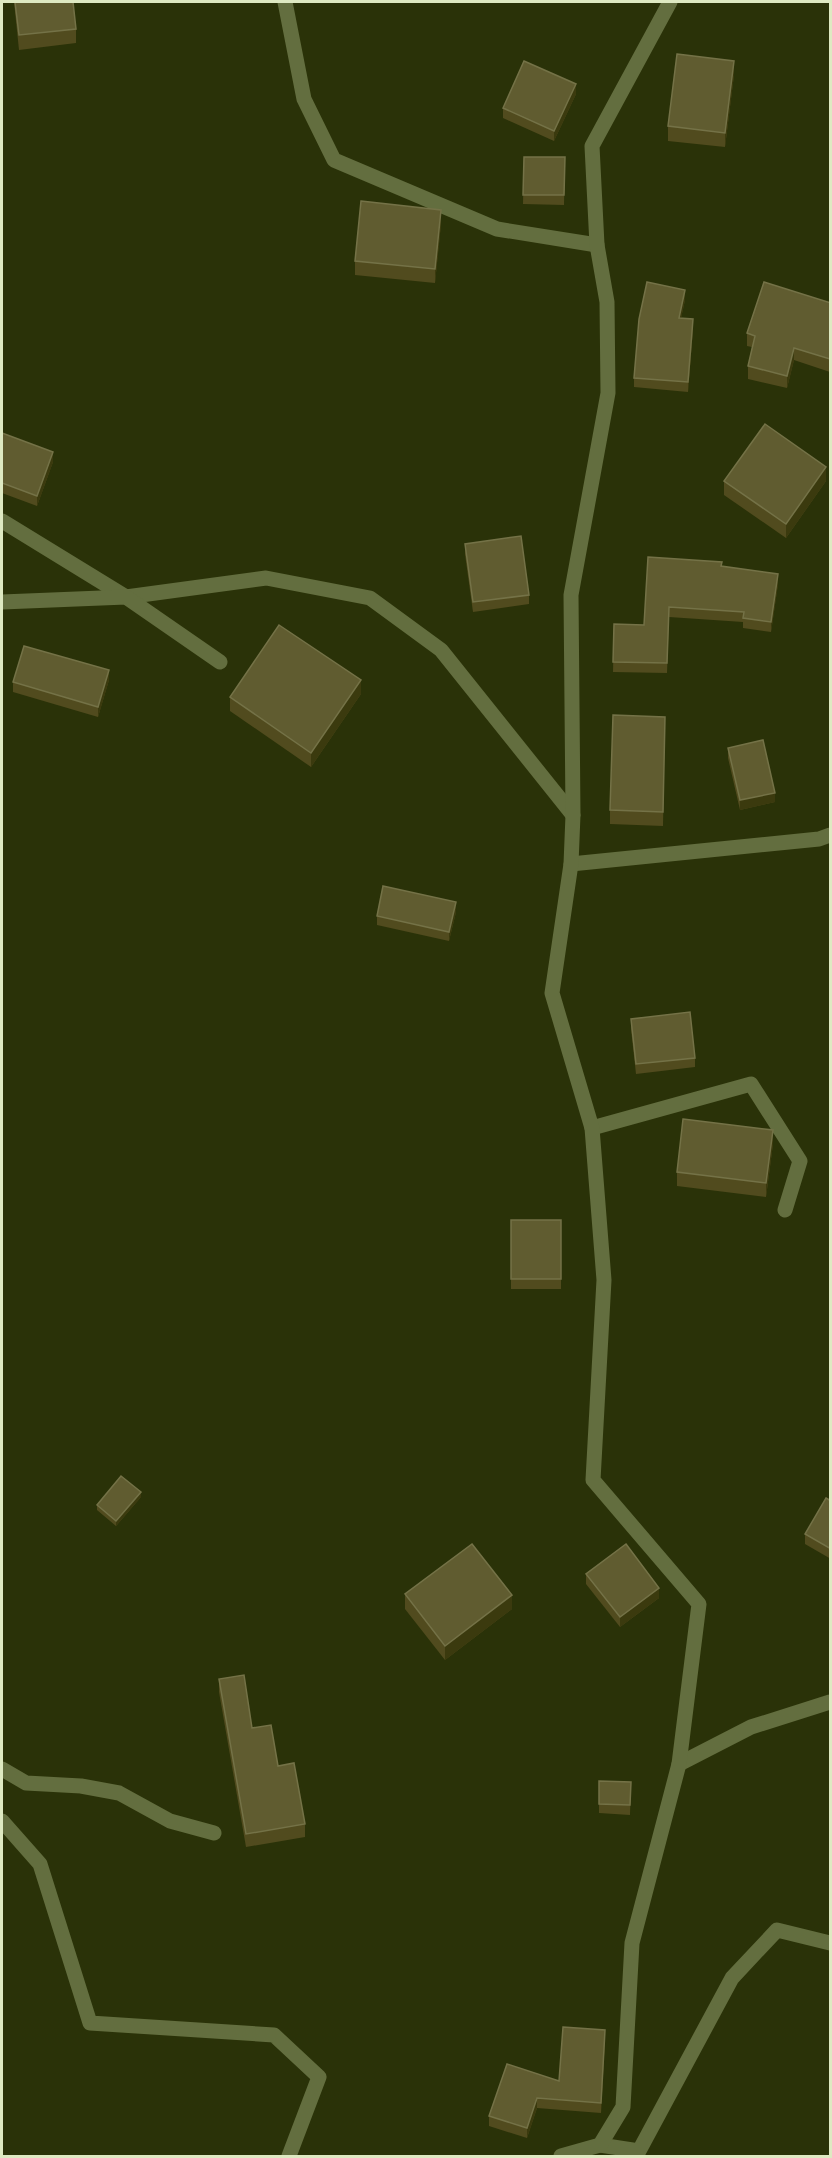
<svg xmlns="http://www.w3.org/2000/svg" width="832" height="2158" viewBox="0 0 832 2158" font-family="Poppins,sans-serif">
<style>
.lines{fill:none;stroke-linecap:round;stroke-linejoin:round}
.minor{stroke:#636e3f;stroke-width:15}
.wall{fill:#514b1e}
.shaded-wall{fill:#3b3a0e}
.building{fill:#605c30;stroke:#747247;stroke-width:1.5}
</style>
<rect width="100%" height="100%" fill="#2a3208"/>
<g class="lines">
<g class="minor">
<polyline points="285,2 304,99 334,160 497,229 597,245"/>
<polyline points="2,521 126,597 266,578 370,598 441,650 573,815"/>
<polyline points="2,602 126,597 220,662"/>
<polyline points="571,864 819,839 830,835"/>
<polyline points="592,1128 751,1084 800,1161 785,1210"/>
<polyline points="679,1764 751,1727 830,1702"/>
<polyline points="2,1769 26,1783 81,1786 119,1793 170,1821 214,1833"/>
<polyline points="2,1821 40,1864 90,2023 274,2035 319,2077 289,2156"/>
<polyline points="600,2145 639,2151 732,1978 777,1930 830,1943"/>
<polyline points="561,2156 600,2145 623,2107 632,1943 679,1764 699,1604 593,1480 604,1280 592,1128 552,993 571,864 573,815 571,595 608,393 607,302 597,245 592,146 670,2"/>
</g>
</g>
<g class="wall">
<polygon points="14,2 73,2 76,29 76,43 19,50"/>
<polygon points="734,75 725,147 668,141 668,126"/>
<polygon points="576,94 554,141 503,118 503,108"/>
<polygon points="524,157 565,157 564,205 523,204"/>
<polygon points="441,224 435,283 355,275 355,261"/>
<polygon points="685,300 681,318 693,329 688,392 634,387 634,378"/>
<polygon points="831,303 830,372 794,360 787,388 748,379 748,366 752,347 747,346 747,333"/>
<polygon points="2,433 53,462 37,506 2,493"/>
<polygon points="724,481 826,481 786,538 724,495"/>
<polygon points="465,544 529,595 529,604 473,612 465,554"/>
<polygon points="722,566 778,584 771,632 743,628 743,622 669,617 667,673 613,672 614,624 644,625"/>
<polygon points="109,680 98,717 13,692 13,682"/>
<polygon points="361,694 311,767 230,711 230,697"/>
<polygon points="665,717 663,826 610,824 610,810"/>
<polygon points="728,748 775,802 740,810 728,758"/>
<polygon points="456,912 449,941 377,925 377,916"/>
<polygon points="631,1019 695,1058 695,1067 636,1074 631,1029"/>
<polygon points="773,1144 766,1197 677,1186 677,1172"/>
<rect x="511" y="1220" width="50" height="69"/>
<polygon points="141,1497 116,1526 97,1510 97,1505"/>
<polygon points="831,1501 831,1559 805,1544 805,1534"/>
<polygon points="586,1574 659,1598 620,1627 586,1584"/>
<polygon points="405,1594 512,1609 445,1660 405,1609"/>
<polygon points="219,1679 252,1728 305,1824 305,1837 246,1847 219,1692"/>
<polygon points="631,1782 630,1815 599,1813 599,1804"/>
<polygon points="605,2039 601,2113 537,2108 527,2138 489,2126 489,2116 559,2081"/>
</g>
<g class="shaded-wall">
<polygon points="734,61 734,75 725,147 725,133"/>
<polygon points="576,84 576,94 554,141 554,131"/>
<polygon points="441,210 441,224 435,283 435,269"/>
<polygon points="685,290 685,300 679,328 679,318"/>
<polygon points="693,319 693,329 688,392 688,382"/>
<polygon points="794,348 794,360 787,388 787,376"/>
<polygon points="53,452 53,462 37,506 37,496"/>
<polygon points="826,467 826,481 786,538 786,524"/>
<polygon points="778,574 778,584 771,632 771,622"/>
<polygon points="109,670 109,680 98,717 98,707"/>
<polygon points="361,680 361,694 311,767 311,753"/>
<polygon points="775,793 775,802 740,810 740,800"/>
<polygon points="456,902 456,912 449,941 449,932"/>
<polygon points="773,1130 773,1144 766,1197 766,1183"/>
<polygon points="141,1492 141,1497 116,1526 116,1521"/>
<polygon points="659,1588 659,1598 620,1627 620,1617"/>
<polygon points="512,1595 512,1609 445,1660 445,1646"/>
<polygon points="605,2030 605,2039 601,2113 601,2103"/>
<polygon points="537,2098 537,2108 527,2138 527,2128"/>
</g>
<g class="building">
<polygon points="15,2 73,2 76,29 19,35"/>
<polygon points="677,54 734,61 725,133 668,126"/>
<polygon points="524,61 576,84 554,131 503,108"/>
<polygon points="524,157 565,157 564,195 523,195"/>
<polygon points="361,201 441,210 435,269 355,261"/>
<polygon points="647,282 685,290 679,318 693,319 688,382 634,378 639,319"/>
<polygon points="764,282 831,303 830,359 794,348 787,376 748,366 755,336 747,333"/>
<polygon points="765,424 826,467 786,524 724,481"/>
<polygon points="2,433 53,452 37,496 2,483"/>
<polygon points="521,536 529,595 473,602 465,544"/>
<polygon points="648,557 722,562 721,566 778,574 771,622 743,618 744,612 669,607 667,663 613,662 614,624 644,625"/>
<polygon points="279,625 361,680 311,753 230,697"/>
<polygon points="24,646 109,670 98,707 13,682"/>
<polygon points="613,715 665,717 663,812 610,810"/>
<polygon points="763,740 775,793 740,800 728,748"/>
<polygon points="383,886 456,902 449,932 377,916"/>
<polygon points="690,1012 695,1058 636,1064 631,1019"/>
<polygon points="683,1119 773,1130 766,1183 677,1172"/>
<rect x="511" y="1220" width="50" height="59"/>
<polygon points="121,1476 141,1492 116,1521 97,1505"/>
<polygon points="826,1498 831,1501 831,1549 805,1534"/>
<polygon points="472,1544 512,1595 445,1646 405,1594"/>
<polygon points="626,1544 659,1588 620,1617 586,1574"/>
<polygon points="244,1675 252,1728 271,1725 278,1766 294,1763 305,1824 246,1834 219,1679"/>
<polygon points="599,1781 631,1782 630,1805 599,1804"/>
<polygon points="563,2027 605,2030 601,2103 537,2098 527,2128 489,2116 507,2064 559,2081"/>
</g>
<rect width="832" height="2158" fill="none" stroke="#dee9c2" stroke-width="6"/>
</svg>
